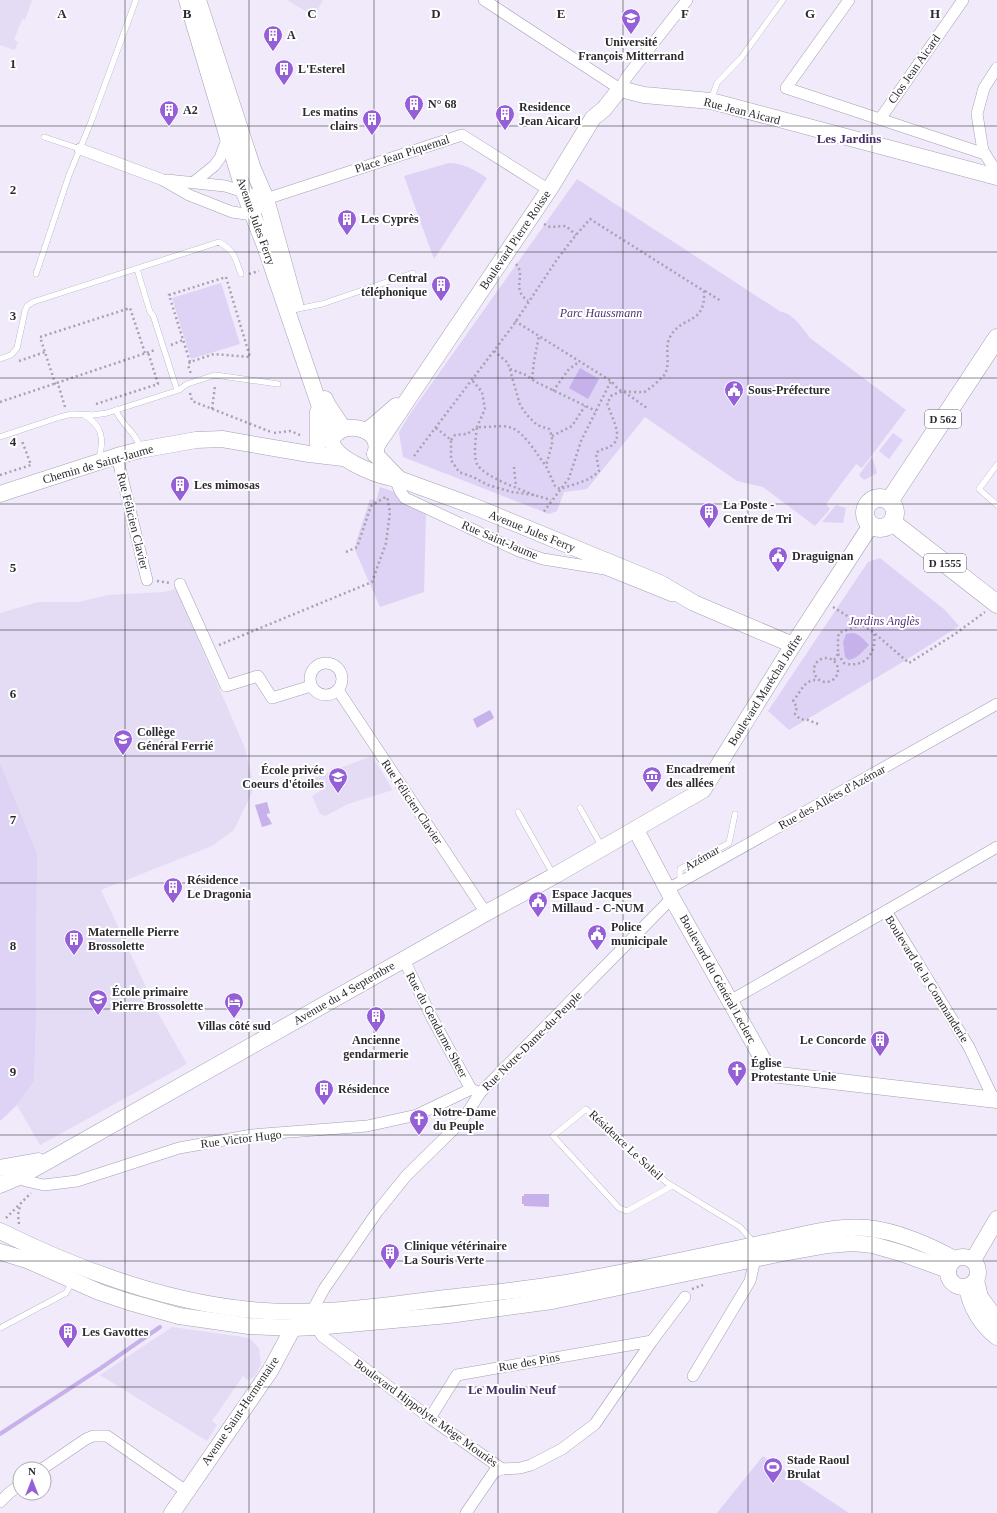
<svg xmlns="http://www.w3.org/2000/svg" width="997" height="1513" viewBox="0 0 997 1513" font-family="Georgia,serif">
<style>
.built{fill:#e4dcf4}
.green{fill:#ded2f5}
.water{fill:#c7b1ea}
.lines{fill:none;stroke-linecap:round;stroke-linejoin:round}
.stream{stroke:#c7b1ea;stroke-width:4}
.lane-casing{stroke:#a5a0af;stroke-width:6}
.street-casing{stroke:#a5a0af;stroke-width:12}
.secondary-casing{stroke:#a5a0af;stroke-width:17}
.primary-casing{stroke:#a5a0af;stroke-width:19}
.path{stroke:#a7a2af;stroke-width:2.5;stroke-dasharray:2 3;stroke-linecap:butt}
.lane{stroke:#fff;stroke-width:5.5}
.street{stroke:#fff;stroke-width:11}
.secondary{stroke:#fff;stroke-width:16}
.primary{stroke:#fff;stroke-width:18}
.grid{fill:none;stroke:#2c2a30;stroke-width:1;stroke-opacity:0.55}
.labels{text-anchor:middle;dominant-baseline:central;stroke-width:4;stroke-linejoin:round;paint-order:stroke}
.shield{fill:#fff;stroke:#6b6a6e;stroke-width:1}
.shield-label{font-size:11px;font-weight:bold;fill:#2c2a30}
.poi-label{font-size:12px;font-weight:bold;fill:#2c2a30;stroke:#fff;text-anchor:start}
.street-label{font-size:12px;fill:#2c2a30;stroke:#fff}
.park-label{font-size:12px;font-style:italic;fill:#503376;stroke:#fff}
.neighbourhood-label{font-size:13px;font-weight:bold;fill:#482f69;stroke:#fff}
.grid-label{font-size:13px;text-anchor:middle;font-weight:bold;fill:#2c2a30;stroke:#fff;stroke-width:4;stroke-linejoin:round;paint-order:stroke}
</style>
<rect width="100%" height="100%" fill="#f0eafb"/>
<g class="built">
<polygon points="0,0 32,0 25,20 22,19 14,40 18,42 15,50 0,45"/>
<polygon points="287,0 323,0 314,16"/>
<polygon points="176,589 245,748 254,788 234,830 212,846 101,890 157,1011 187,1064 40,1145 17,1105 34,1081 36,1021 37,912 0,765 0,613 38,602 79,602 107,595 164,592"/>
<polygon points="372,756 393,790 348,804 325,816 320,814 312,796 320,791 314,778"/>
<polygon points="172,1327 243,1337 250,1339 259,1348 261,1365 255,1376 248,1380 243,1376 212,1421 217,1425 207,1441 100,1375"/>
</g>
<g class="green">
<path d="M449,163C464,163 474,170 487,178L434,259L404,176Z"/>
<path d="M577,179L781,312C793,313 803,329 810,338L906,410L862,468L856,464L826,504L830,509L815,526L763,487L737,481L645,417L587,489L564,492L557,511L549,514L403,457L399,432L410,414Z"/>
<polygon points="221,283 240,344 191,359 172,298"/>
<polygon points="893,433 903,440 889,459 879,451"/>
<polygon points="872,457 877,473 864,480 859,475"/>
<polygon points="380,487 398,493 404,502 426,514 424,592 380,607 355,550 357,539 370,499 376,501"/>
<polygon points="836,505 846,508 843,523 822,522"/>
<polygon points="880,558 945,610 959,626 906,660 789,730 768,711 868,562"/>
<polygon points="0,764 37,854 36,1021 34,1081 17,1105 0,1121"/>
<polygon points="763,1456 849,1513 717,1513"/>
</g>
<g class="water">
<polygon points="580,368 599,379 588,399 569,388"/>
<path d="M852,633C860,634 864,640 869,645C863,651 858,658 849,660L845,657L843,642L846,634Z"/>
<polygon points="490,710 494,718 477,728 473,719"/>
<polygon points="267,802 270,813 267,814 267,816 269,818 272,824 262,827 255,805"/>
<polygon points="524,1194 549,1194 549,1207 524,1206 524,1204 522,1204 522,1196 524,1196"/>
</g>
<g class="lines">
<polyline class="stream" points="0,1434 101,1368 160,1327"/>
<defs>
<g id="lane">
<polyline points="711,100 717,83 741,58 783,0"/>
<polyline points="44,137 80,149"/>
<polyline points="137,269 150,312 153,315 177,390"/>
<polyline points="36,274 69,175 91,122 136,0"/>
<polyline points="297,309 322,304 413,273"/>
<path d="M0,359L11,355L17,348L25,311L27,306L33,302L219,242C235,251 235,258 241,274"/>
<path d="M116,410C121,425 137,433 140,448"/>
<path d="M84,415C103,426 104,439 99,459"/>
<polyline points="0,437 60,417 72,414 93,415 107,413 179,390 187,384 215,375 278,384"/>
<polyline points="997,465 979,489 997,505"/>
<polyline points="580,808 602,847"/>
<polyline points="518,812 553,874"/>
<polyline points="680,882 680,869 729,843 735,814"/>
<polyline points="672,1186 627,1211 619,1208 553,1136 586,1109 666,1182 740,1227 750,1238 752,1245"/>
<polyline points="0,1328 66,1293 72,1282"/>
</g>
<g id="street">
<polyline points="484,0 620,89 626,78 687,0"/>
<polyline points="849,0 786,88 985,154"/>
<polyline points="880,119 963,0"/>
<polyline points="80,149 163,180 189,195 232,212 253,215 266,199"/>
<polyline points="992,176 994,168 983,151 977,114 984,88 997,68"/>
<polyline points="167,180 225,186 266,199"/>
<polyline points="194,182 214,166 220,158 228,137"/>
<polyline points="266,199 462,135 549,190"/>
<polyline points="117,456 147,580"/>
<polyline points="395,479 400,491 405,498 519,551 543,559 605,569 672,596"/>
<polyline points="180,584 226,686 258,676 272,698 311,686"/>
<circle cx="326" cy="679" r="16"/>
<polyline points="338,690 486,913"/>
<polyline points="668,889 997,704"/>
<polyline points="672,898 480,1093 462,1121 406,1176 377,1212 324,1289 311,1313 316,1327 322,1336 430,1418 502,1469 520,1468 531,1465 562,1449 595,1424 652,1341 685,1297"/>
<polyline points="886,911 969,1047 994,1100"/>
<polyline points="404,960 432,1018 471,1089"/>
<polyline points="730,1001 997,847"/>
<polyline points="17,1173 19,1177 26,1181 44,1185 77,1181 179,1148 252,1135 367,1126 417,1115 471,1089 480,1093"/>
<polyline points="693,1376 750,1281 755,1259"/>
<polyline points="430,1418 457,1375 652,1341"/>
<polyline points="42,1469 86,1439 93,1436 107,1436 186,1491"/>
<polyline points="0,1502 9,1493 20,1485"/>
<polyline points="466,1513 494,1472 502,1469"/>
</g>
<g id="secondary">
<path d="M187,0L244,192L265,246L334,448C345,463 380,477 399,479"/>
<polyline points="198,0 253,169 266,199 295,304"/>
<polyline points="325,399 327,404 343,428"/>
<polyline points="366,431 373,426 396,406"/>
<path d="M335,435C349,419 384,431 375,454"/>
<polyline points="318,444 318,412"/>
<polyline points="377,445 549,190 593,118 604,109 620,89 644,95 711,101 997,177"/>
<polyline points="375,454 399,479 473,506 660,583 694,603 793,645"/>
<polyline points="0,494 117,456 140,450 196,440 222,439 309,454 343,458"/>
<polyline points="636,830 672,898 771,1074 997,1100"/>
<polyline points="0,1168 38,1161"/>
<polyline points="0,1185 19,1177 55,1157 486,913 554,876 703,790 793,645 871,525"/>
<path d="M0,1231C79,1270 164,1302 252,1310C314,1316 376,1307 438,1299C481,1294 524,1290 566,1283C646,1269 726,1251 806,1234C826,1230 847,1226 867,1228C896,1231 930,1245 954,1259"/>
<polyline points="0,1252 27,1260 99,1292 129,1302 179,1316 249,1326 293,1328 316,1327 449,1315 552,1301 778,1254 828,1245 853,1243 873,1245 901,1253 948,1270"/>
<circle cx="963" cy="1272" r="15"/>
<polyline points="973,1260 997,1219"/>
<polyline points="976,1280 980,1297 997,1320"/>
<path d="M967,1287C970,1306 981,1325 997,1337"/>
<polyline points="172,1513 270,1371 293,1328 299,1323"/>
</g>
<g id="primary">
<circle cx="880" cy="513" r="15"/>
<polyline points="890,500 997,338"/>
<polyline points="892,522 997,604"/>
</g>
</defs>
<use href="#lane" class="lane-casing"/>
<use href="#street" class="street-casing"/>
<use href="#secondary" class="secondary-casing"/>
<use href="#primary" class="primary-casing"/>
<g class="path">
<polyline points="544,224 550,227 566,226 576,235"/>
<path d="M516,264C527,276 510,288 528,301"/>
<polyline points="249,274 259,271"/>
<polygon points="226,277 250,357 214,354 190,362 169,295"/>
<polyline points="705,291 721,301"/>
<polyline points="515,321 611,381"/>
<polyline points="171,345 183,340"/>
<path d="M494,351L508,363L520,405L527,415L537,425L549,429L552,436V444L546,466L555,486L560,489C573,484 589,482 599,471L596,454L599,450C630,445 613,422 607,403L612,395L623,391L647,408"/>
<polyline points="19,361 45,352"/>
<polyline points="190,362 188,365 191,374"/>
<polyline points="510,369 526,375 536,382 596,411"/>
<polyline points="532,379 534,361 539,336"/>
<polyline points="553,391 569,369 579,362"/>
<polyline points="190,393 192,401 271,432"/>
<polyline points="0,402 155,350"/>
<polyline points="96,404 158,384 148,352"/>
<polyline points="65,407 59,387 55,383 40,337 130,308 145,353"/>
<polyline points="212,409 215,386"/>
<polyline points="436,428 451,440 451,460 459,472 473,477 488,485 512,492 534,495 551,500"/>
<polyline points="274,433 290,431 300,435"/>
<polyline points="552,436 572,426 585,406"/>
<polyline points="451,440 455,435 467,434 477,427 485,409 482,392 472,380"/>
<path d="M414,456L512,327L558,258L576,235L590,219L704,291C706,326 681,315 670,337C664,348 671,362 665,374C663,377 648,391 644,392C642,392 625,392 622,391C618,390 614,384 611,381L581,441L569,478L542,514"/>
<polyline points="514,467 516,487"/>
<polyline points="0,475 31,465 22,441"/>
<path d="M534,495C520,489 484,477 477,464C473,455 476,436 477,427C488,428 502,424 512,428C525,433 538,456 546,466"/>
<polyline points="346,552 357,547 371,506 387,496"/>
<polyline points="157,581 170,583"/>
<polyline points="833,607 873,632 909,663 955,634 985,612"/>
<polyline points="219,645 372,582 386,543 390,512 387,496"/>
<path d="M838,654L844,663C865,669 877,653 874,633"/>
<circle cx="826" cy="670" r="12"/>
<polyline points="834,660 838,654 838,637 839,633 860,625"/>
<path d="M818,724L808,720L800,719L795,714L797,707L793,701C801,692 804,679 818,680"/>
<polyline points="6,1218 31,1193"/>
<polyline points="19,1224 18,1215 20,1206"/>
<polyline points="692,1289 703,1285"/>
</g>
<use href="#lane" class="lane"/>
<use href="#street" class="street"/>
<use href="#secondary" class="secondary"/>
<use href="#primary" class="primary"/>
</g>
<path class="grid" d="M125,0V1513M249,0V1513M374,0V1513M498,0V1513M623,0V1513M748,0V1513M872,0V1513M0,126H997M0,252H997M0,378H997M0,504H997M0,630H997M0,756H997M0,883H997M0,1009H997M0,1135H997M0,1261H997M0,1387H997"/>
<defs>
<symbol id="university-pin" viewBox="-11 -11 22 30"><path d="M0 17L-7.5 6A9.5 9.5 0 1 1 7.5 6Z" fill="#955fd7" stroke="#fff"/><path d="M0-5L7-2L0 1L-7-2ZM-4 1L0 2.5L4 1V4Q0 6-4 4Z" fill="#fff"/></symbol>
<symbol id="building-pin" viewBox="-11 -11 22 30"><path d="M0 17L-7.5 6A9.5 9.5 0 1 1 7.5 6Z" fill="#955fd7" stroke="#fff"/><path d="M-4-6H4V6H1V3H-1V6H-4ZM-2.5-4.3h1.7v1.8h-1.7ZM.8-4.3h1.7v1.8H.8ZM-2.5-1h1.7V.8h-1.7ZM.8-1h1.7V.8H.8Z" fill="#fff"/></symbol>
<symbol id="civic-pin" viewBox="-11 -11 22 30"><path d="M0 17L-7.5 6A9.5 9.5 0 1 1 7.5 6Z" fill="#955fd7" stroke="#fff"/><path d="M-.6-6.5H3V-4.5H.6V-3L4-1V1h2V6H-6V1h2V-1L-.6-3ZM-1.2 2.5V6h2.4V2.5Z" fill="#fff"/></symbol>
<symbol id="school-pin" viewBox="-11 -11 22 30"><path d="M0 17L-7.5 6A9.5 9.5 0 1 1 7.5 6Z" fill="#955fd7" stroke="#fff"/><path d="M0-5L7-2L0 1L-7-2ZM-4 1L0 2.5L4 1V4Q0 6-4 4Z" fill="#fff"/></symbol>
<symbol id="museum-pin" viewBox="-11 -11 22 30"><path d="M0 17L-7.5 6A9.5 9.5 0 1 1 7.5 6Z" fill="#955fd7" stroke="#fff"/><path d="M0-6L6-3V-2H-6V-3ZM-5-1h2V3h-2ZM-1-1h2V3h-2ZM3-1h2V3H3ZM-6 4H6V6H-6Z" fill="#fff"/></symbol>
<symbol id="hotel-pin" viewBox="-11 -11 22 30"><path d="M0 17L-7.5 6A9.5 9.5 0 1 1 7.5 6Z" fill="#955fd7" stroke="#fff"/><path d="M-6-4.5h1.5V1H6V5H4.5V3h-9V5H-6ZM-4 0a1.8 1.8 0 1 1 3.6 0ZM.5 0V-2.5h3Q6-2.5 6 0Z" fill="#fff"/></symbol>
<symbol id="church-pin" viewBox="-11 -11 22 30"><path d="M0 17L-7.5 6A9.5 9.5 0 1 1 7.5 6Z" fill="#955fd7" stroke="#fff"/><path d="M-1.2-6h2.4v3.5h3.3v2.4h-3.3V6h-2.4V-.1h-3.3v-2.4h3.3Z" fill="#fff"/></symbol>
<symbol id="stadium-pin" viewBox="-11 -11 22 30"><path d="M0 17L-7.5 6A9.5 9.5 0 1 1 7.5 6Z" fill="#955fd7" stroke="#fff"/><path d="M0-5a6.5 5 0 1 0 0 10a6.5 5 0 1 0 0-10ZM-3.5-1.8h7v3.6h-7Z" fill="#fff"/></symbol>
</defs>
<g fill-rule="evenodd">
<use href="#university-pin" x="620" y="7" width="22" height="30"/>
<use href="#building-pin" x="262" y="24" width="22" height="30"/>
<use href="#building-pin" x="273" y="58" width="22" height="30"/>
<use href="#building-pin" x="403" y="93" width="22" height="30"/>
<use href="#building-pin" x="158" y="99" width="22" height="30"/>
<use href="#building-pin" x="494" y="103" width="22" height="30"/>
<use href="#building-pin" x="361" y="108" width="22" height="30"/>
<use href="#building-pin" x="336" y="208" width="22" height="30"/>
<use href="#building-pin" x="430" y="274" width="22" height="30"/>
<use href="#civic-pin" x="723" y="379" width="22" height="30"/>
<use href="#building-pin" x="169" y="474" width="22" height="30"/>
<use href="#building-pin" x="698" y="501" width="22" height="30"/>
<use href="#civic-pin" x="767" y="545" width="22" height="30"/>
<use href="#school-pin" x="112" y="728" width="22" height="30"/>
<use href="#museum-pin" x="641" y="765" width="22" height="30"/>
<use href="#school-pin" x="327" y="766" width="22" height="30"/>
<use href="#building-pin" x="162" y="876" width="22" height="30"/>
<use href="#civic-pin" x="527" y="890" width="22" height="30"/>
<use href="#civic-pin" x="586" y="923" width="22" height="30"/>
<use href="#building-pin" x="63" y="928" width="22" height="30"/>
<use href="#school-pin" x="87" y="988" width="22" height="30"/>
<use href="#hotel-pin" x="223" y="991" width="22" height="30"/>
<use href="#building-pin" x="365" y="1005" width="22" height="30"/>
<use href="#building-pin" x="869" y="1029" width="22" height="30"/>
<use href="#church-pin" x="726" y="1059" width="22" height="30"/>
<use href="#building-pin" x="313" y="1078" width="22" height="30"/>
<use href="#church-pin" x="408" y="1108" width="22" height="30"/>
<use href="#building-pin" x="379" y="1242" width="22" height="30"/>
<use href="#building-pin" x="57" y="1321" width="22" height="30"/>
<use href="#stadium-pin" x="762" y="1456" width="22" height="30"/>
</g>
<g class="labels">
<g class="shield">
<rect x="925" y="410" width="36" height="18" rx="3"/>
<rect x="924" y="554" width="42" height="18" rx="3"/>
</g>
<g class="shield-label">
<text x="943" y="419">D 562</text>
<text x="945" y="563">D 1555</text>
</g>
<g class="poi-label">
<text x="287" y="35">A</text>
<text x="631" y="42" text-anchor="middle">Université<tspan x="631" dy="14">François Mitterrand</tspan></text>
<text x="298" y="69">L'Esterel</text>
<text x="428" y="104">N° 68</text>
<text x="519" y="107">Residence<tspan x="519" dy="14">Jean Aicard</tspan></text>
<text x="183" y="110">A2</text>
<text x="358" y="112" text-anchor="end">Les matins<tspan x="358" dy="14">clairs</tspan></text>
<text x="361" y="219">Les Cyprès</text>
<text x="427" y="278" text-anchor="end">Central<tspan x="427" dy="14">téléphonique</tspan></text>
<text x="748" y="390">Sous-Préfecture</text>
<text x="194" y="485">Les mimosas</text>
<text x="723" y="505">La Poste -<tspan x="723" dy="14">Centre de Tri</tspan></text>
<text x="792" y="556">Draguignan</text>
<text x="137" y="732">Collège<tspan x="137" dy="14">Général Ferrié</tspan></text>
<text x="666" y="769">Encadrement<tspan x="666" dy="14">des allées</tspan></text>
<text x="324" y="770" text-anchor="end">École privée<tspan x="324" dy="14">Coeurs d'étoiles</tspan></text>
<text x="187" y="880">Résidence<tspan x="187" dy="14">Le Dragonia</tspan></text>
<text x="552" y="894">Espace Jacques<tspan x="552" dy="14">Millaud - C-NUM</tspan></text>
<text x="611" y="927">Police<tspan x="611" dy="14">municipale</tspan></text>
<text x="88" y="932">Maternelle Pierre<tspan x="88" dy="14">Brossolette</tspan></text>
<text x="112" y="992">École primaire<tspan x="112" dy="14">Pierre Brossolette</tspan></text>
<text x="234" y="1026" text-anchor="middle">Villas côté sud</text>
<text x="376" y="1040" text-anchor="middle">Ancienne<tspan x="376" dy="14">gendarmerie</tspan></text>
<text x="866" y="1040" text-anchor="end">Le Concorde</text>
<text x="751" y="1063">Église<tspan x="751" dy="14">Protestante Unie</tspan></text>
<text x="338" y="1089">Résidence</text>
<text x="433" y="1112">Notre-Dame<tspan x="433" dy="14">du Peuple</tspan></text>
<text x="404" y="1246">Clinique vétérinaire<tspan x="404" dy="14">La Souris Verte</tspan></text>
<text x="82" y="1332">Les Gavottes</text>
<text x="787" y="1460">Stade Raoul<tspan x="787" dy="14">Brulat</tspan></text>
</g>
<g class="street-label">
<text transform="translate(914 69) rotate(-55)">Clos Jean Aicard</text>
<text transform="translate(742 111) rotate(14)">Rue Jean Aicard</text>
<text transform="translate(402 154) rotate(-18)">Place Jean Piquemal</text>
<text transform="translate(256 221) rotate(70)">Avenue Jules Ferry</text>
<text transform="translate(515 240) rotate(-56)">Boulevard Pierre Roisse</text>
<text transform="translate(98 464) rotate(-16)">Chemin de Saint-Jaume</text>
<text transform="translate(133 521) rotate(76)">Rue Félicien Clavier</text>
<text transform="translate(532 531) rotate(22)">Avenue Jules Ferry</text>
<text transform="translate(500 540) rotate(23)">Rue Saint-Jaume</text>
<text transform="translate(765 690) rotate(-58)">Boulevard Maréchal Joffre</text>
<text transform="translate(832 797) rotate(-29)">Rue des Allées d'Azémar</text>
<text transform="translate(412 802) rotate(56)">Rue Félicien Clavier</text>
<text transform="translate(702 858) rotate(-30)">Azémar</text>
<text transform="translate(718 979) rotate(61)">Boulevard du Général Leclerc</text>
<text transform="translate(927 979) rotate(58)">Boulevard de la Commanderie</text>
<text transform="translate(344 993) rotate(-30)">Avenue du 4 Septembre</text>
<text transform="translate(437 1025) rotate(62)">Rue du Gendarme Sheer</text>
<text transform="translate(532 1041) rotate(-45)">Rue Notre-Dame-du-Peuple</text>
<text transform="translate(241 1139) rotate(-7)">Rue Victor Hugo</text>
<text transform="translate(626 1145) rotate(43)">Résidence Le Soleil</text>
<text transform="translate(529 1362) rotate(-10)">Rue des Pins</text>
<text transform="translate(240 1411) rotate(-56)">Avenue Saint-Hermentaire</text>
<text transform="translate(426 1413) rotate(36)">Boulevard Hippolyte Mège Mouriès</text>
</g>
<g class="park-label">
<text x="601" y="313">Parc Haussmann</text>
<text x="884" y="621">Jardins Anglès</text>
</g>
<g class="neighbourhood-label">
<text x="849" y="138">Les Jardins</text>
<text x="512" y="1389">Le Moulin Neuf</text>
</g>
</g>
<g class="grid-label">
<text x="62" y="18">A</text>
<text x="187" y="18">B</text>
<text x="312" y="18">C</text>
<text x="436" y="18">D</text>
<text x="561" y="18">E</text>
<text x="685" y="18">F</text>
<text x="810" y="18">G</text>
<text x="935" y="18">H</text>
<text x="13" y="68">1</text>
<text x="13" y="194">2</text>
<text x="13" y="320">3</text>
<text x="13" y="446">4</text>
<text x="13" y="572">5</text>
<text x="13" y="698">6</text>
<text x="13" y="824">7</text>
<text x="13" y="950">8</text>
<text x="13" y="1076">9</text>
</g>
<g transform="translate(32 1481)"><circle r="19" fill="#ffffff" stroke="#abaaac"/>
<path d="M0-3L7 15L0 10L-7 15Z" fill="#955fd7"/>
<text y="-6" font-size="11" font-weight="bold" text-anchor="middle" fill="#2c2a30">N</text>
</g>
</svg>
